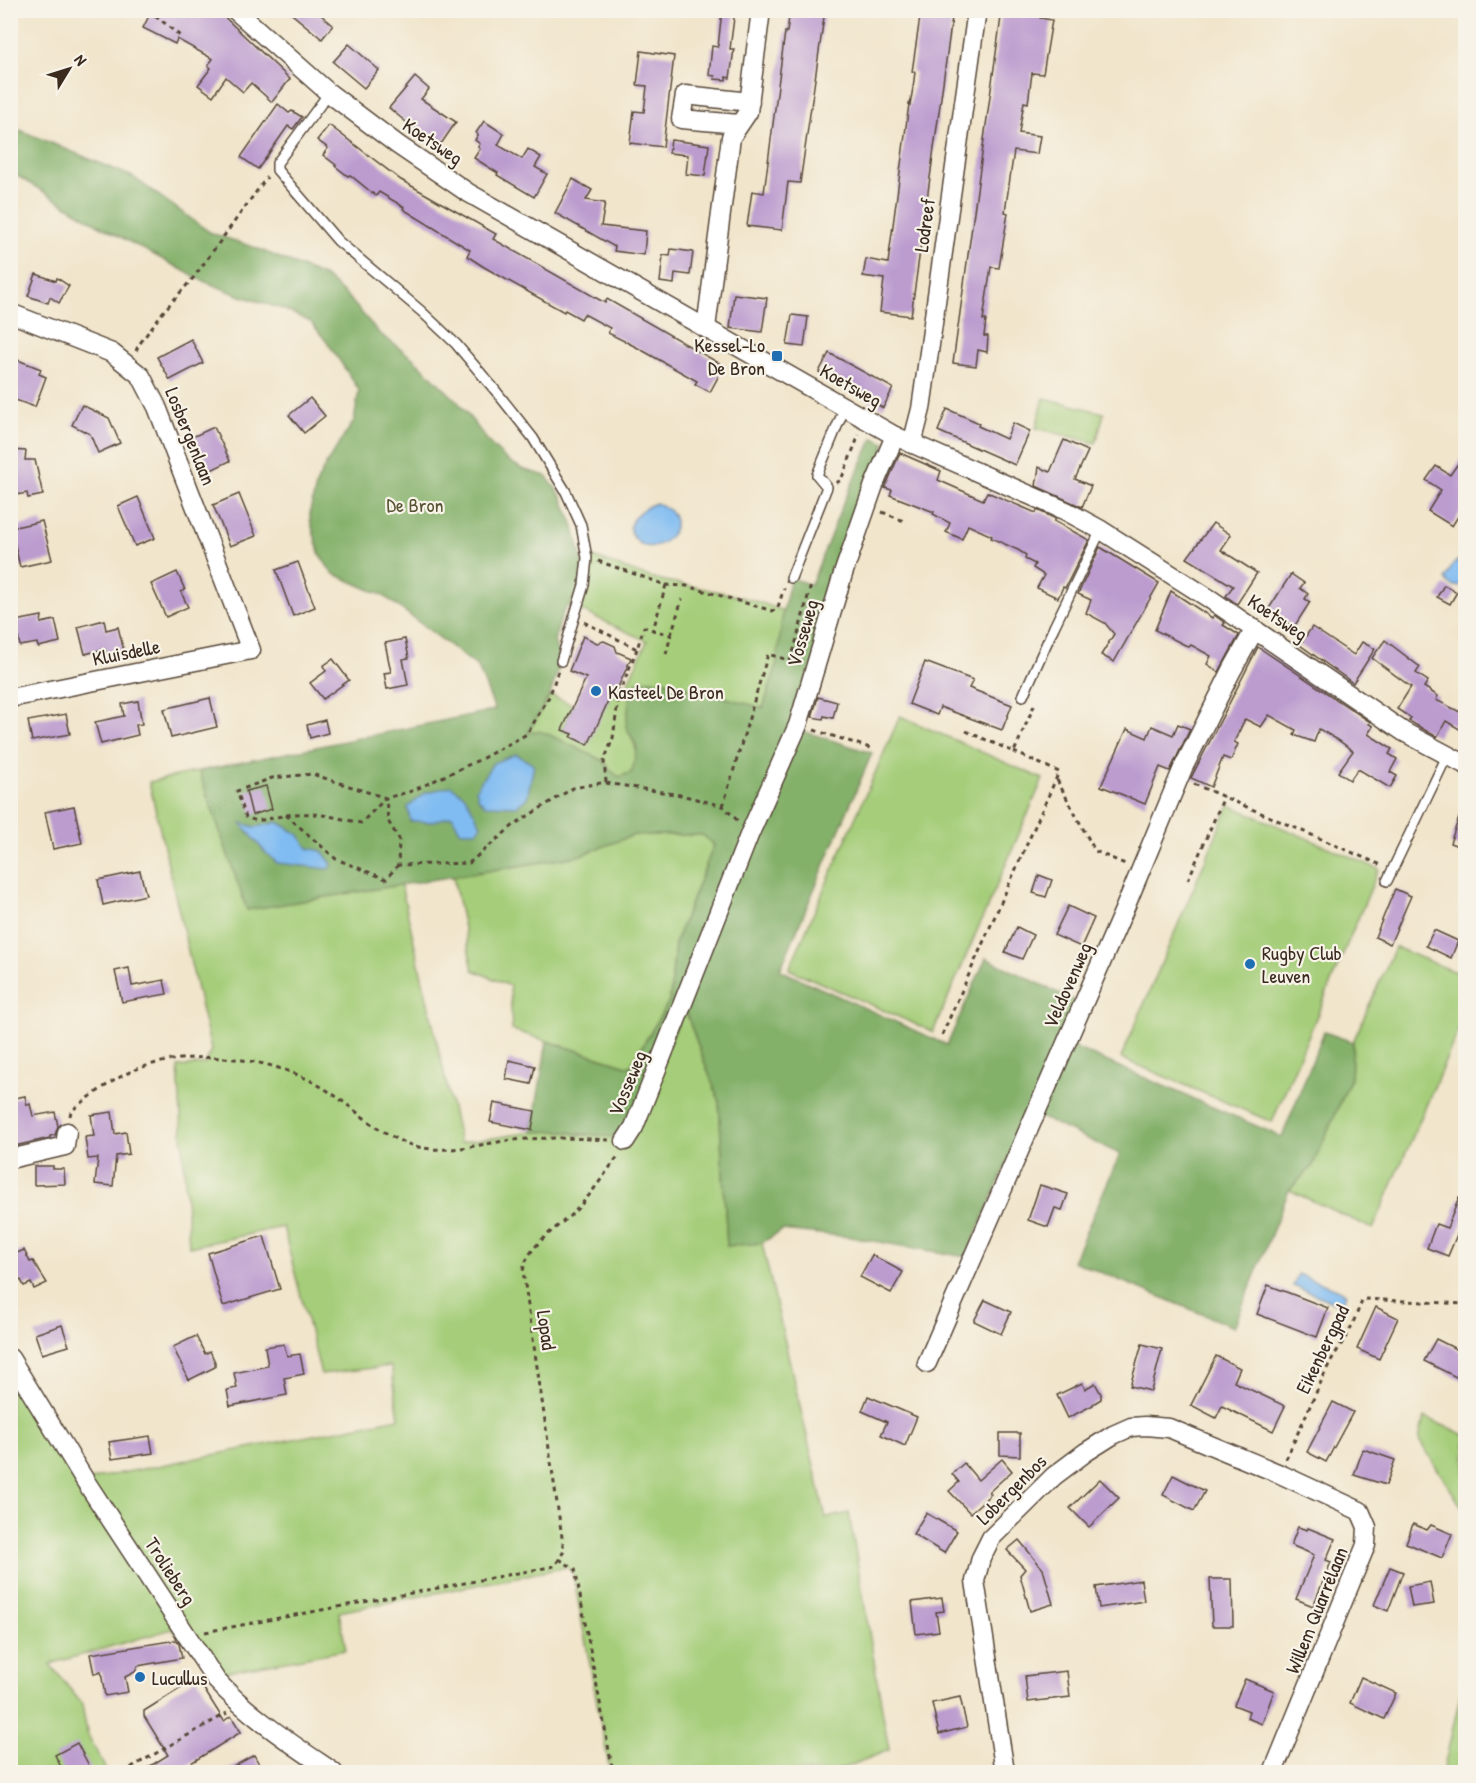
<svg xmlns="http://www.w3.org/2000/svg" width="1476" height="1783" viewBox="0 0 1476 1783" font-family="'Patrick Hand',sans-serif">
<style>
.green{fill:#a6ce7a;stroke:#707c4c;stroke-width:1.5}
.forest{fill:#84b16a;stroke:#606e44;stroke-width:1.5}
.water{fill:#80bcf2;stroke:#5e7388;stroke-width:1.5}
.building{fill:#bc9ccf}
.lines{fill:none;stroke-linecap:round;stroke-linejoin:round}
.lane-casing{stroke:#564638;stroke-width:12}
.street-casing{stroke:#564638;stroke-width:21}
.path{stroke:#564638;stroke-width:3;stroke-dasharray:4.5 4.5;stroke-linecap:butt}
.lane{stroke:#fff;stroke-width:9}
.street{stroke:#fff;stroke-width:18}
.poi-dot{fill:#1f6fb2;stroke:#f7f3e8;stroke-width:2}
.labels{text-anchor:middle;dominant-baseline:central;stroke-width:4.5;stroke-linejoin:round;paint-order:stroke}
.street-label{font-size:20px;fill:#3b2a1e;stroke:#f7f3e8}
.poi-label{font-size:20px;fill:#3b2a1e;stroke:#f7f3e8;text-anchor:start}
.park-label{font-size:20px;fill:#565335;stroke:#f7f3e8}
</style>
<rect width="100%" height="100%" fill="#f7f3e8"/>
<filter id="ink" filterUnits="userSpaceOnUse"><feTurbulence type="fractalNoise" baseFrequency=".0167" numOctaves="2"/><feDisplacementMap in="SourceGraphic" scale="12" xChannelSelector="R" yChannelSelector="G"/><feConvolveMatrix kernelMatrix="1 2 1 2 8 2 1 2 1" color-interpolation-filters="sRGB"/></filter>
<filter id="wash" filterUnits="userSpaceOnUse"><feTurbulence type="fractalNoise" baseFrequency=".008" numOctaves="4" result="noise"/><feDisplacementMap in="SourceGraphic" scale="24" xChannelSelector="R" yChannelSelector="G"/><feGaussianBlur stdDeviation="1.35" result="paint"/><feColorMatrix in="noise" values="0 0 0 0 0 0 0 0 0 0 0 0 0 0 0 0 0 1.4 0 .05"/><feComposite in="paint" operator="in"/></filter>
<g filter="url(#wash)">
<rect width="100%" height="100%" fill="#f1e5cb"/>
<g class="green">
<polygon points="1044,398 1104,413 1096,443 1036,428"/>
<path d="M593,557C617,565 641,576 665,581C704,589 746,595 783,611L776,668L763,708L748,705L626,726C636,745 639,750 632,772L619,777L611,771L604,761L527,734L550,695L573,705L562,730L573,734L613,691L622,695L647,641L569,605L579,592L582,560Z"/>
<polygon points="900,716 1043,779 933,1032 789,969"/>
<polygon points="199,771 247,910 401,885 460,1143 532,1132 558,1131 587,1136 685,1010 719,1101 727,1245 762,1243 826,1518 849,1513 889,1750 834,1772 610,1772 573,1574 567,1567 339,1612 346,1650 220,1673 172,1629 50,1664 82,1704 87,1733 107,1772 11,1772 10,1377 16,1381 80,1484 97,1478 399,1418 391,1366 321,1374 283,1227 189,1247 178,1067 205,1064 211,1050 149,782"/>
<polygon points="1229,805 1379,869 1272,1122 1121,1058"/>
<polygon points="634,835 703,835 714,845 675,943 670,1000 630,1067 512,1030 510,986 473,970 453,877 578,856"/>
<polygon points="1395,947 1465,976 1465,1015 1373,1229 1289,1190 1312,1167 1351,1078 1353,1042"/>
<polygon points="1424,1417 1465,1435 1465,1512 1419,1440"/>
<polygon points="1465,1674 1465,1772 1443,1772"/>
</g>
<polygon class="forest" points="10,126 133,177 211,233 256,248 325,277 348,297 379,333 414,359 458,402 491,445 507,460 522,469 546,476 562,497 573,524 582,560 579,592 563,612 554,641 561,661 550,695 528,733 539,731 550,735 604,761 611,771 619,777 632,772 637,747 626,726 631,686 640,680 662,680 763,708 776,668 783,611 791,578 811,585 842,506 873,438 885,443 793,728 872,753 780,970 947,1045 986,958 1079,1003 1073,1047 1282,1137 1324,1032 1353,1042 1351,1078 1312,1167 1289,1190 1234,1327 1073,1261 1120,1154 1029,1112 966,1257 850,1237 782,1230 762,1243 727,1246 719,1101 685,1010 630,1124 620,1135 610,1137 558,1131 532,1132 547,1041 630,1067 670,1000 675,943 714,845 703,835 634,835 578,856 247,910 199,771 495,710 478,667 384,596 332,573 320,555 310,520 310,511 317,482 326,464 354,421 359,390 330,346 311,322 283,309 241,296 201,280 102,227 11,172"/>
<g class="water">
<path d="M656,503C701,519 655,563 636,540C620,523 642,508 656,503Z"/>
<path d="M1459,560L1465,564V574L1459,586C1452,587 1448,585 1445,579L1454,563Z"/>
<polygon points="516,754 534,765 527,798 517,806 485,805 478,798 476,789 493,763"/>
<polygon points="451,786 465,796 481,825 477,831 460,831 452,816 430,822 410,821 408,807 425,793"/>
<polygon points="278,822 298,834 308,848 322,851 332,864 329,869 277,863 264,851 241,823 255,827"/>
<polygon points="1298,1274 1346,1293 1342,1305 1293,1286"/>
</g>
<g id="blocks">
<g class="building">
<polygon points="152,10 217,10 290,79 272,102 251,83 243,92 226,77 213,96 198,85 211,68 208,65 213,59 177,39 175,44 143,28"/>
<polygon points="287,10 315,10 333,25 322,39"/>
<polygon points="722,10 735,10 730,49 734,49 730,78 726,77 726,80 714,79 715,76 709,75 712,46 718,47"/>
<polygon points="790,10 825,10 800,183 788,182 782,230 747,226 752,191 764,193 785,32 787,32"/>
<polygon points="921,10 953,10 911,316 880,312 884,279 863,276 866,259 888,263 909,104 910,105 913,88 915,72 912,72"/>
<polygon points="1002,10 1041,10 1040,18 1052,20 1043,74 1032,73 1028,103 1024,102 1019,133 1040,136 1037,154 1014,151 1005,212 1008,213 999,268 991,267 983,320 986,320 984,336 988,336 987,352 978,350 976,366 953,363"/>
<polygon points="349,44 379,70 364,88 333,62"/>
<polygon points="641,51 674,56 663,147 630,143 634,111 644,112 647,86 637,85"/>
<polygon points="415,77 429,89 421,99 456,122 441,144 406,122 389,108"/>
<polygon points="278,104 289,113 292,111 302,117 293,129 288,126 258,169 241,157"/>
<polygon points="484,121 504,134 498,145 522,159 528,149 541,157 535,167 547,174 534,197 497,175 498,173 474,158 480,149 478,147 480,144 475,140 478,135 476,133"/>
<polygon points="329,125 401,180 496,234 493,239 605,303 607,299 724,366 710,392 695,384 697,381 638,348 608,333 610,328 584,314 581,319 565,310 564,312 484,267 467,256 470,250 403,209 404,207 379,192 376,196 350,175 348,176 335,166 336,165 323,155 328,148 317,140"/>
<polygon points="671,140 709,145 705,176 686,174 688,155 669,153"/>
<polygon points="573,179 592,190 586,200 605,203 601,226 646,231 644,255 614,251 615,247 555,213"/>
<polygon points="671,249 693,252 690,275 675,273 674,284 660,282 663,255 670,256"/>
<polygon points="36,274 56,281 57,278 69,286 59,303 50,297 48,303 28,296"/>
<polygon points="734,294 767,298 762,332 730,328"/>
<polygon points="792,315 808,317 804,347 787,345"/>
<polygon points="191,339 203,363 170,380 157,357"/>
<polygon points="829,353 893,388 883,408 819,372"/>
<polygon points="10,357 41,369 39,374 46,377 35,407 10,398"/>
<polygon points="310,398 325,416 304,433 289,415"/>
<polygon points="82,405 109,418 120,443 98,453 90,434 72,425"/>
<polygon points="947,409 979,423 978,426 1006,439 1013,423 1030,431 1015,465 938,431"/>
<polygon points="214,427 230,461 207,472 190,438"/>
<polygon points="1064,440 1088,451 1075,479 1091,486 1082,507 1036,486 1039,467 1050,472"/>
<polygon points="10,450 26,451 25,460 35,460 43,495 28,498 27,493 10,496"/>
<polygon points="1466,452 1466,504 1452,526 1428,511 1441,490 1426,480 1436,466 1450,475"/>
<polygon points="900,453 941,471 938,480 983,500 987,492 1036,513 1037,510 1056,519 1054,521 1089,540 1065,588 1063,587 1058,598 1037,588 1044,575 1033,568 1035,564 1025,559 1026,555 1018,550 991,538 992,536 968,525 962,539 946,532 950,523 933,514 934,512 890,495 892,490 885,488"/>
<polygon points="239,494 256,536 230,546 213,505"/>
<polygon points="138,497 155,538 135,546 118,506"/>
<polygon points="42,521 52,560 20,567 11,528"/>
<polygon points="1213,523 1231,535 1221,550 1257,573 1237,604 1226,596 1233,586 1187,558"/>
<polygon points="1100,547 1159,583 1114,662 1101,655 1114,634 1105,623 1086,613 1091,600 1078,594"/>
<polygon points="298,562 315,607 293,616 276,570"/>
<polygon points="177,572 185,590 181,592 188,607 166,617 151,584"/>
<polygon points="1291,574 1304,583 1300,588 1308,594 1305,599 1310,602 1294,627 1268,610"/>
<polygon points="1444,585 1457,592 1450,604 1437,597"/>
<polygon points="1171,591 1212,618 1214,615 1225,623 1223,625 1239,635 1219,672 1207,664 1211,656 1191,645 1189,647 1155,630"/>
<polygon points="42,616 41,623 55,620 60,642 38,647 37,643 20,646 15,621"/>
<polygon points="104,620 106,630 118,627 124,651 107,656 105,649 85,654 78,627"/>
<polygon points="1312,627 1354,655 1362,642 1375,649 1353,683 1300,645"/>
<polygon points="583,636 597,643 604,641 615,646 617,652 631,658 616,692 613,691 588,745 571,737 573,734 562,730 586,678 569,671"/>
<polygon points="405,639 409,658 403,659 408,685 387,689 384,673 391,672 385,643"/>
<polygon points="1385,640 1420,667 1416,673 1428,681 1424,687 1438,696 1436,700 1466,715 1466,733 1446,721 1437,737 1409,721 1411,718 1397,709 1411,687 1372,658"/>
<polygon points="1258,647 1370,722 1369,724 1373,726 1368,734 1392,749 1389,754 1397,759 1390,772 1397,776 1390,788 1358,769 1350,780 1338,772 1353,751 1338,740 1319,729 1314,742 1294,735 1296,730 1269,715 1261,727 1245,719 1234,742 1238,744 1231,760 1223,757 1211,787 1191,778"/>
<polygon points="333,659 349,680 323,699 310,683 326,671 323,666"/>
<polygon points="925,662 973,680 969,688 1012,705 1002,730 940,707 937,715 909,704"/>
<polygon points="818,697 837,702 833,718 824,716 823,719 812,717"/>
<polygon points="210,698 217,727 171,738 164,709"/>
<polygon points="138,701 142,724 136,725 138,735 101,744 95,722 124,716 122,704"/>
<polygon points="66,714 70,734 32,741 28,721"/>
<polygon points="325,720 328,733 310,738 307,725"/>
<polygon points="1178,724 1190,729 1170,771 1160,767 1145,804 1101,786 1127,729 1147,738 1152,726 1173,735"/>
<polygon points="266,786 272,809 252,815 246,791"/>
<polygon points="1464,804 1466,805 1466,849 1450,843"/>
<polygon points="74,806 82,843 53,849 45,812"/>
<polygon points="140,871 146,895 103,905 98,880"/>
<polygon points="1039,875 1052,880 1046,897 1033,893"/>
<polygon points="1395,889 1411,896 1390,944 1375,937"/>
<polygon points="1068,906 1094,918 1081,947 1054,935"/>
<polygon points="1017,927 1033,935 1022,959 1005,952"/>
<polygon points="1434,930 1458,941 1451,958 1426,946"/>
<polygon points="129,968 132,986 164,980 167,994 122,1002 115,971"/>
<polygon points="509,1060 535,1066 531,1084 506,1079"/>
<polygon points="25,1096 27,1105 30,1104 33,1116 55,1112 58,1126 55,1135 50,1136 50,1138 10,1147 10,1099"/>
<polygon points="494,1103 535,1111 532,1130 490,1122"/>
<polygon points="112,1112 115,1134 126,1132 129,1154 116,1156 113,1186 95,1184 98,1158 88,1159 85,1137 94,1136 91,1115"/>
<polygon points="34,1166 53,1166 53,1169 64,1169 65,1184 34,1185"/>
<polygon points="1040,1185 1068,1194 1062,1210 1055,1208 1048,1227 1028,1220"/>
<polygon points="1459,1198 1466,1201 1466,1213 1448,1256 1427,1248 1436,1224 1447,1228"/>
<polygon points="264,1236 280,1289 223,1306 208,1253"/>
<polygon points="24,1250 30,1262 33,1261 47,1283 34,1289 31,1283 24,1286 21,1280 10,1285 10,1256"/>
<polygon points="872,1255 903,1272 891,1293 860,1277"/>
<polygon points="1268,1285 1328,1308 1317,1337 1257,1314"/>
<polygon points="985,1300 1011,1312 1001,1334 974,1321"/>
<polygon points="1376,1307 1398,1318 1379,1359 1357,1349"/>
<polygon points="62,1325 69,1346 42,1354 35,1334"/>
<polygon points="196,1336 205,1354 210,1351 215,1362 215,1367 189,1380 173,1347"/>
<polygon points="1436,1339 1466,1354 1466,1382 1424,1361"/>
<polygon points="284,1344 287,1356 300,1354 304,1374 284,1378 287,1395 230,1406 227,1390 237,1388 234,1373 268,1366 265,1347"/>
<polygon points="1142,1344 1162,1349 1151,1391 1130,1386"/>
<polygon points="1216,1356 1240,1368 1234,1382 1285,1406 1273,1431 1222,1406 1216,1418 1191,1405"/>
<polygon points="1082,1383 1085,1389 1095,1383 1101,1394 1101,1399 1093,1404 1093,1405 1068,1418 1057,1395"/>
<polygon points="868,1396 917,1417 905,1446 881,1435 887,1422 862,1411"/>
<polygon points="1333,1402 1353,1412 1326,1462 1307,1452"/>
<polygon points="1000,1433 1020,1433 1020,1456 1000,1455"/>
<polygon points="150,1436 153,1453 112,1459 109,1442"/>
<polygon points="1363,1449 1395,1460 1386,1485 1354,1475"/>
<polygon points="1002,1459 1012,1471 989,1492 991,1494 970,1513 949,1491 959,1482 952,1474 964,1463 978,1480"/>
<polygon points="1173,1475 1205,1491 1194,1511 1163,1495"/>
<polygon points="1100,1479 1119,1498 1089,1527 1070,1508"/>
<polygon points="926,1513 957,1531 944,1553 913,1534"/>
<polygon points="1413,1524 1427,1530 1431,1525 1452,1534 1442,1558 1406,1543"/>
<polygon points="1298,1527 1307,1530 1308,1528 1335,1539 1326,1560 1331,1562 1313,1606 1296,1599 1314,1555 1291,1545"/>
<polygon points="1019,1540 1043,1569 1053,1604 1030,1611 1020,1575 1025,1569 1007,1550"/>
<polygon points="1390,1567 1403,1572 1388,1611 1374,1605"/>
<polygon points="1210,1579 1232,1579 1233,1626 1212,1626"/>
<polygon points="1141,1580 1144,1601 1099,1608 1096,1587"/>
<polygon points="1430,1582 1434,1604 1412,1607 1408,1586"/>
<polygon points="942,1598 944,1611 936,1612 939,1631 916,1634 912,1602"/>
<polygon points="176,1640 179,1644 182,1658 138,1666 135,1672 125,1677 128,1692 105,1696 101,1672 94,1674 90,1654"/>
<polygon points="1067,1671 1070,1697 1028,1702 1025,1676"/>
<polygon points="1361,1677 1396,1693 1384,1719 1350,1703"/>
<polygon points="197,1678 224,1721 231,1716 241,1732 175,1773 139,1773 168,1755 144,1716 144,1711"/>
<polygon points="1245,1679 1274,1691 1262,1724 1247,1718 1249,1711 1234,1705"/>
<polygon points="960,1697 967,1727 939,1734 932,1703"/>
<polygon points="77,1743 93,1773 64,1773 55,1755"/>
<polygon points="254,1755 264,1773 222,1773"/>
</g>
</g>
</g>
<g filter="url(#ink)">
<use href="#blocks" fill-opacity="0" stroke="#564638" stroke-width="1.5"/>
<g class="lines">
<defs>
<g id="lane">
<polyline points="329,93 277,163 277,170 338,241 421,311 456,344 495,390 533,438 566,492 581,525 587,558 584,585 561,661"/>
<polyline points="791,578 827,487 817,475 845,407"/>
<polyline points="1023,696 1054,627 1101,530"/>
<polyline points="1387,881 1447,756"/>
</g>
<g id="street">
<polyline points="235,10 329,93 398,145 467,192 895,436 1066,511 1101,530 1210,599 1404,732 1466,765"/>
<polyline points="739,124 681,119 685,95 750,102"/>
<polyline points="10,313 112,353 141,376 157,407 251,650 10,698"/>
<polyline points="706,328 731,137 748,112 761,10"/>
<polyline points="912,444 921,409 977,10"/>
<polyline points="625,1141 634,1127 750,833 798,725 843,574 874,485 895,436"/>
<polyline points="10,1159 65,1146 67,1132"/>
<path d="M10,1358L86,1482L216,1680C250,1717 292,1744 333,1772"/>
<polyline points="927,1363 1124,910 1183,768 1232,670 1255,629"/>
<polyline points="1005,1772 975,1581 981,1558 991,1538 1054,1476 1086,1452 1113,1435 1131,1427 1145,1426 1169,1428 1280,1474 1360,1511 1367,1527 1366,1545 1273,1772"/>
</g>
</defs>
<use href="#lane" class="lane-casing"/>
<use href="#street" class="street-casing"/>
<g class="path">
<polyline points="148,10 155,15 180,36"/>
<polyline points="136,351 138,346 163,312 194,277 267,177"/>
<polyline points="836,483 841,480 859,435"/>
<polyline points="882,512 904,521"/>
<polyline points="598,561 666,585 687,586 773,611 778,607 784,588"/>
<polyline points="666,585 653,630 671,635 666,654"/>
<polyline points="584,622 637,649 644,627 653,630"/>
<polyline points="671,635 682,599"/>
<polyline points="791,661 811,585"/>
<path d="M558,671L550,695L527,734L481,759L412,791L386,798L312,774L272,778L237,791L246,817C258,824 269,818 282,816C309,810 334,817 361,823L386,798L388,821L399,839L398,865L469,863L515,824L573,788L606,782L604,761L613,738L619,694L637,649"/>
<polyline points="814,730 873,749"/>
<polyline points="966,731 1014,752 1036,701"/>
<polyline points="1057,780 1095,851 1125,864"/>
<polyline points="606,783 681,795 723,806 738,821"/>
<polyline points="1194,784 1381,865"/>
<polyline points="723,806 768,654 799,663"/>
<polyline points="286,815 336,859 386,879 398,865"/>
<polyline points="1188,880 1224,797"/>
<polyline points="942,1035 1059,772 1014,752"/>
<path d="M70,1116L71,1111C90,1097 110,1081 132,1071C188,1048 268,1055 320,1086C351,1104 376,1133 411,1145C445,1156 481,1143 514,1140C547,1137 577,1138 610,1140"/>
<polyline points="1286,1459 1330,1362 1349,1332 1363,1299 1466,1304"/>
<polyline points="559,1559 575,1569 613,1772"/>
<path d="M205,1632L555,1566L564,1551L523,1271C528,1244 557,1229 575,1211C592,1194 605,1173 619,1155"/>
<polyline points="123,1772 227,1713"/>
</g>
<use href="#lane" class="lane"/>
<use href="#street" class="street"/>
</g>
</g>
<g class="poi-dot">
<rect x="771" y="350" width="12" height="12" rx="3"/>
<circle cx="596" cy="691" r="6"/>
<circle cx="1250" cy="964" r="6"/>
<circle cx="140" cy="1677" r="6"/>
</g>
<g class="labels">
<g class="street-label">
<text transform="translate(433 141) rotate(34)">Koetsweg</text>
<text transform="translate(924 225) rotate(-82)">Lodreef</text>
<text transform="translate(851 385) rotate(30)">Koetsweg</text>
<text transform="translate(191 436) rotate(68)">Losbergenlaan</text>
<text transform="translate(1278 617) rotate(34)">Koetsweg</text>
<text transform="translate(802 633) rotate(-74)">Vosseweg</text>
<text transform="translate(126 652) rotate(-11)">Kluisdelle</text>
<text transform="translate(1067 985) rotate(-66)">Veldovenweg</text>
<text transform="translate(627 1083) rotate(-67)">Vosseweg</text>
<text transform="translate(547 1330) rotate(82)">Lopad</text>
<text transform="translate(1322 1349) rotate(-64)">Eikenbergpad</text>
<text transform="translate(1011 1489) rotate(-45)">Lobergenbos</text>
<text transform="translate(171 1571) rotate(57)">Trolieberg</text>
<text transform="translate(1316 1610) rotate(-68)">Willem Quarrélaan</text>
</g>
<g class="poi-label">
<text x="765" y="344" text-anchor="end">Kessel-Lo<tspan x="765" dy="23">De Bron</tspan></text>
<text x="608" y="691">Kasteel De Bron</text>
<text x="1262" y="952">Rugby Club<tspan x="1262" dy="23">Leuven</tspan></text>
<text x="152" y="1677">Lucullus</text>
</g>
<g class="park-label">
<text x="415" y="504">De Bron</text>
</g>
</g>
<rect width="1476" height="1783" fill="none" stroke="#f7f3e8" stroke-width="36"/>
<g transform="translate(69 69) rotate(52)" stroke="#f7f3e8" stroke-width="4.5" paint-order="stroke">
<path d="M0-4.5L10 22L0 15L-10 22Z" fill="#3b2a1e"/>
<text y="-9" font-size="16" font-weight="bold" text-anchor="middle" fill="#3b2a1e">N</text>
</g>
</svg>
